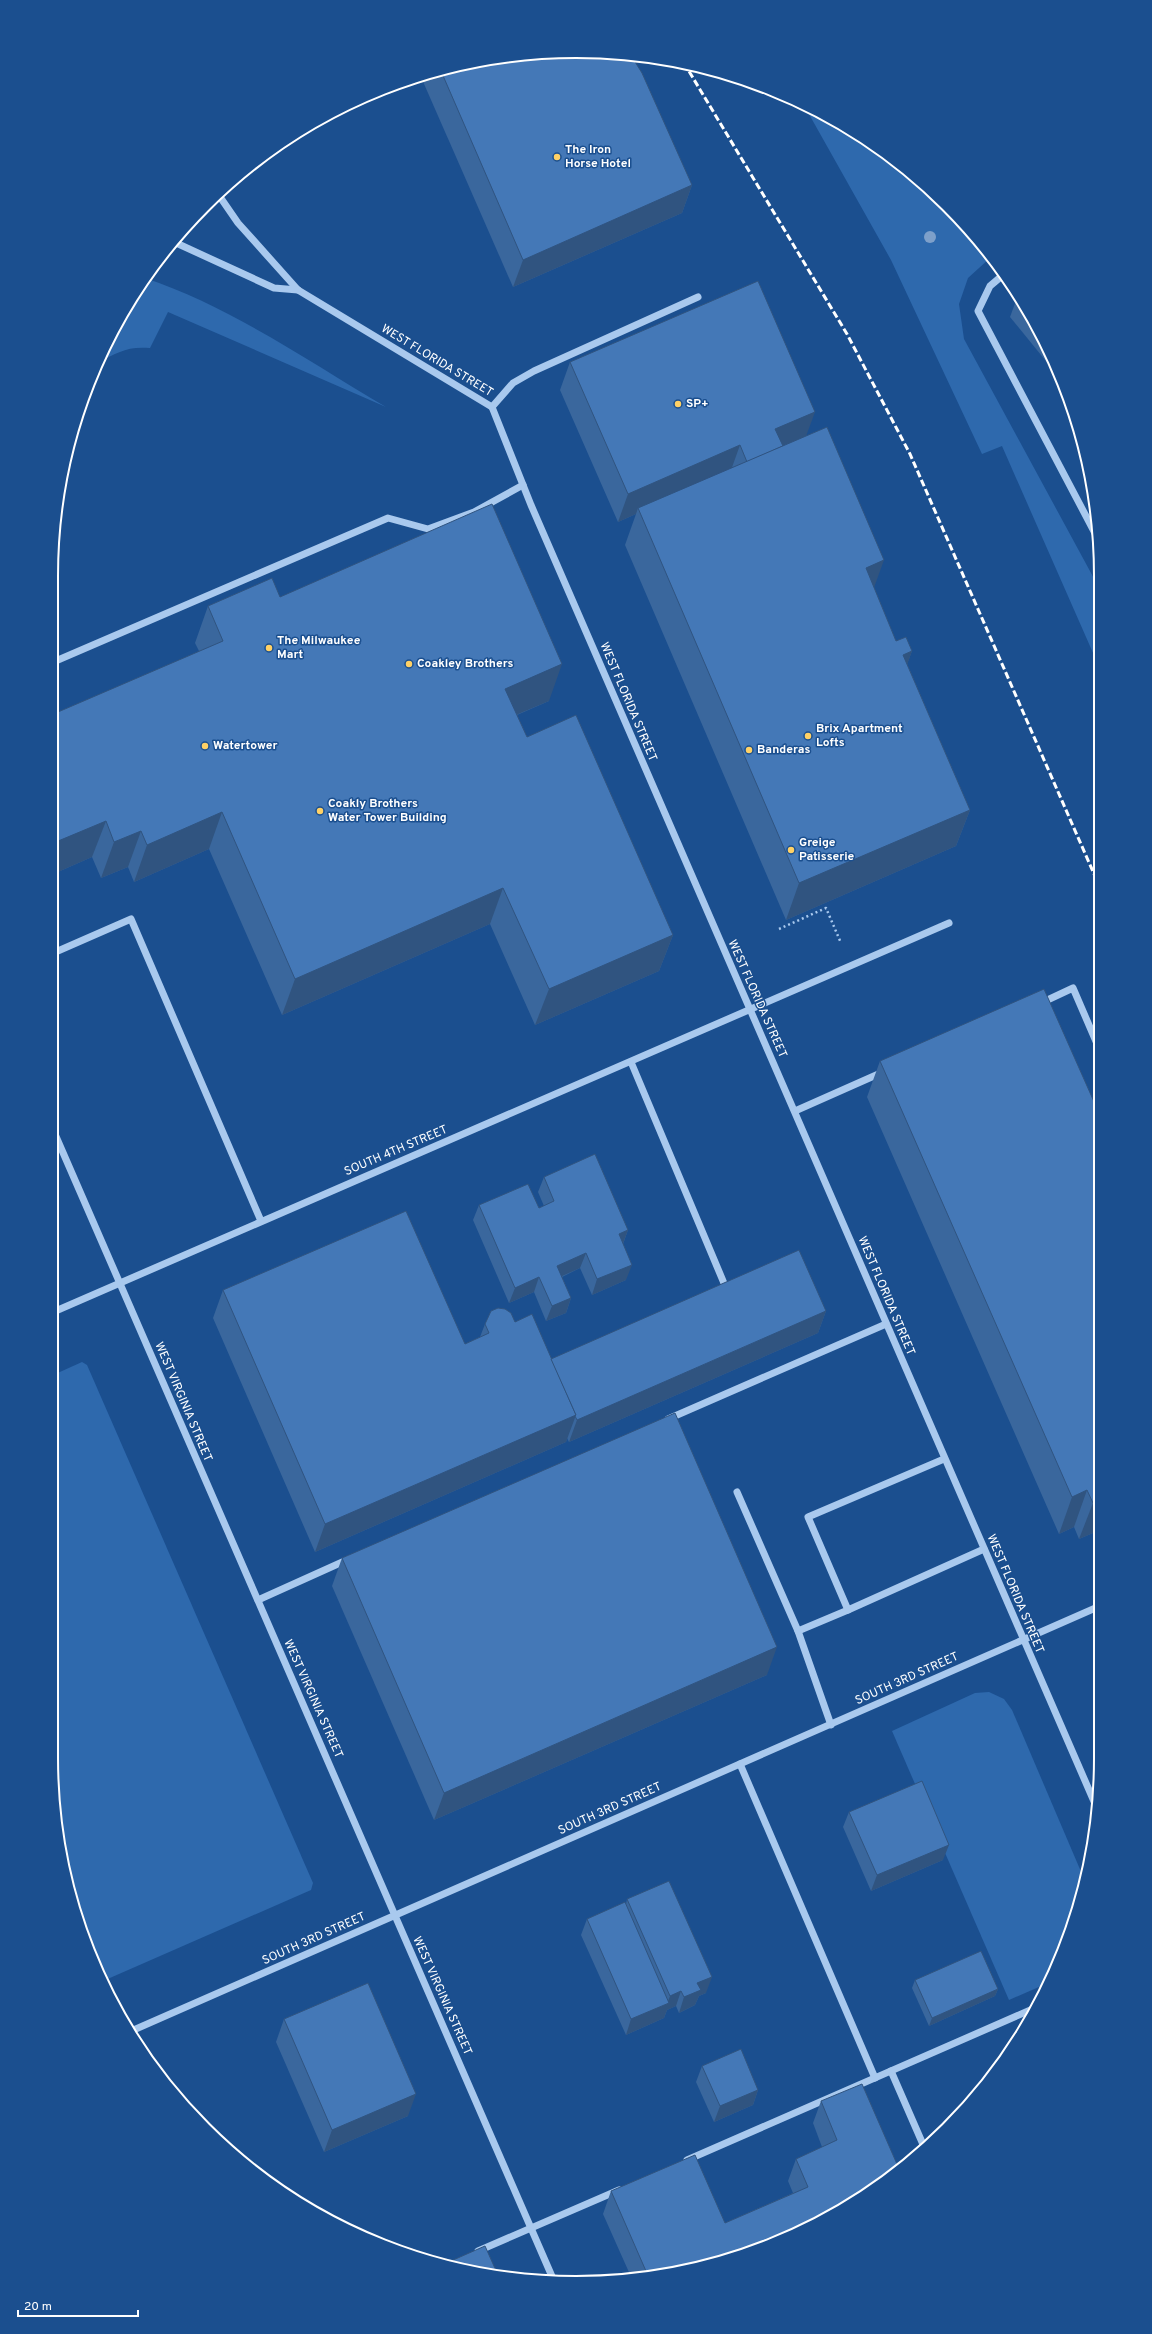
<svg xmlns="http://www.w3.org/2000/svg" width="1152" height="2334" viewBox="0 0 1152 2334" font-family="Overpass,sans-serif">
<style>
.green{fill:#2e69ad}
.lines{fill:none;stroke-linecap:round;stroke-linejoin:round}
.path{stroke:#a9c9ee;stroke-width:2.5;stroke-dasharray:2 3;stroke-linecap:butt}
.minor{stroke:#a9c9ee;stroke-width:7}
.rail{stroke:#fff;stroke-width:3;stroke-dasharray:7 3;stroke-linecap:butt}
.tree{fill:#7ea0ca}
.wall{fill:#3a679d}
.shaded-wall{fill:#305480}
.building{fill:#4478b7;stroke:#305480}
.poi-dot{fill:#ffd166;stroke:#1b4f8f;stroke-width:1.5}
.labels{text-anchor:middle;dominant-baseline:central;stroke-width:3;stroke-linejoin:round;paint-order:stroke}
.poi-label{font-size:12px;font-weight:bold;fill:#fff;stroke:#1b4f8f;text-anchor:start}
.street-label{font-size:12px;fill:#fff;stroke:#1b4f8f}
.rim{fill:none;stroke:#fff;stroke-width:2}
</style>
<rect width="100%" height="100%" fill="#1b4f8f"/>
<g class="green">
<polygon points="805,107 896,160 990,254 990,258 968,278 959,304 964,339 1097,584 1097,662 1002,446 982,454 891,260"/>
<path d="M145,278C229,306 310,362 386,407L168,312L150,348C126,346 118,353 98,362Z"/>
<polygon points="82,1362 87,1365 313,1883 311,1890 103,1981 79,1927 61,1860 51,1758 51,1376"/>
<polygon points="989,1692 1004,1699 1012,1710 1085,1881 1061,1959 1048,1983 1009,2000 892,1731 975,1693"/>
</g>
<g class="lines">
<polyline class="path" points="779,929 826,908 841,943"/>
<g class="minor">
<polyline points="218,194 238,223 298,290 492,407 531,505 1096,1806"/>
<polyline points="174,242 274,288 298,290"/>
<polyline points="1003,275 990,286 978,311 1097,537"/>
<polyline points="492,407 513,383 534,371 698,297"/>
<polyline points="51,663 388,518 428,529 474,512 523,485"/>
<polyline points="51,954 131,919 261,1221"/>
<polyline points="1041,1003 1073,988 1098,1046"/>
<polyline points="631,1062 726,1288"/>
<polyline points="795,1111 883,1072"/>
<polyline points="51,1125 554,2281"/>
<polyline points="51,1313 949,923"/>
<polyline points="668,1419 886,1324"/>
<polyline points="737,1492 798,1631 831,1725"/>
<polyline points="258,1600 349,1559"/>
<polyline points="848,1610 984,1549"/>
<polyline points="798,1631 848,1610 808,1517 944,1459"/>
<polyline points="740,1764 875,2078"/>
<polyline points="129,2032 1100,1606"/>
<polyline points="891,2071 925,2149"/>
<polyline points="687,2160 1035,2008"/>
<polyline points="478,2251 619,2190"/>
</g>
<polyline class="rail" points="684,63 847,334 910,454 1098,883"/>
</g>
<circle class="tree" cx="930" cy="237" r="6"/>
<g class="wall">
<polygon points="474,61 692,185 682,213 513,287 421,77"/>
<polygon points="1017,298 1061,375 1063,382 1010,317"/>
<polygon points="570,362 806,436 874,588 896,641 912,651 907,664 970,810 956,846 786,920 625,545 636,514 618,522 560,390"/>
<polygon points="280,597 549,701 517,715 527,737 673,935 659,971 535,1025 490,924 282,1015 209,849 134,882 128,867 101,878 92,857 51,875 199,651 195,643 208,606"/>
<polygon points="880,1061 1099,1113 1100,1530 1079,1539 1074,1527 1059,1534 867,1097"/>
<polygon points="544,1177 628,1230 623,1244 626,1280 592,1295 580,1268 562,1277 571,1298 566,1313 546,1321 534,1292 509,1303 473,1220 479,1205 539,1208 544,1206 538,1192"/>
<polygon points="223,1290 465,1344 480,1337 485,1324 515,1322 551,1359 826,1311 818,1333 569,1442 567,1438 566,1442 315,1552 213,1318"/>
<polygon points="342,1558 767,1675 434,1820 332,1586"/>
<polygon points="849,1812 943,1860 871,1891 843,1827"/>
<polygon points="627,1899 706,1993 699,1996 695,2005 679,2013 676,2006 667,2010 664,2018 626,2035 581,1935 587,1919 626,1904"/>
<polygon points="915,1980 998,1989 995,1996 929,2026 912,1988"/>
<polygon points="284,2019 408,2116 324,2152 276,2042"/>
<polygon points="702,2066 758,2090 753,2105 714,2122 696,2082"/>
<polygon points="821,2101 900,2171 745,2255 645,2278 632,2279 603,2214 611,2191 725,2223 793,2193 788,2181 796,2159 822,2147 813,2123"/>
</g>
<g class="shaded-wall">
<polygon points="692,185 682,213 513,287 523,260"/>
<polygon points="815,412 805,439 765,457 775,429"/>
<polygon points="740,445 730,473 638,508 636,514 618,522 628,494"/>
<polygon points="884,560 871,596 866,568"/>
<polygon points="912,651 899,687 903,655"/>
<polygon points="562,664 549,701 492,725 505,689"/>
<polygon points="970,810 956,846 786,920 799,883"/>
<polygon points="222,812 209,849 134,882 147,845"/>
<polygon points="106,821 92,857 51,875 51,844"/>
<polygon points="141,831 128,867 101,878 114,842"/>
<polygon points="503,888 490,924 282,1015 295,979"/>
<polygon points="673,935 659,971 535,1025 549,989"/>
<polygon points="628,1230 622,1246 619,1234"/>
<polygon points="586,1253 580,1268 551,1281 557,1266"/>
<polygon points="632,1265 626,1280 592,1295 597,1279"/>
<polygon points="539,1277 534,1292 509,1303 515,1288"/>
<polygon points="571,1298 566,1313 546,1321 552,1306"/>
<polygon points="826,1311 818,1333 569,1442 577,1420"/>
<polygon points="576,1415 566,1442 315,1552 325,1524"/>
<polygon points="1087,1490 1074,1527 1059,1534 1072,1497"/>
<polygon points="1100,1500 1100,1530 1079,1539 1093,1503"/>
<polygon points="777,1647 767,1675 434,1820 444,1793"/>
<polygon points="949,1845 943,1860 871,1891 877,1875"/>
<polygon points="712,1977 706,1993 699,1996 695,2005 679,2013 684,1997 697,1983"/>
<polygon points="998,1989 995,1996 929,2026 932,2018"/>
<polygon points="681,1991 676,2006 667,2010 664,2018 626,2035 631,2019 667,2004 670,1996"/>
<polygon points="758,2090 753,2105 714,2122 720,2106"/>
<polygon points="416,2094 408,2116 324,2152 332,2130"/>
</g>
<g class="building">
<polygon points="576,51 632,57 642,73 692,185 523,260 441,71 474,61"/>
<polygon points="758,281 815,412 775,429 783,446 747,462 740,445 628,494 570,362"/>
<polygon points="827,427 884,560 866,568 896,641 906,637 912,651 903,655 970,810 799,883 638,508"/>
<polygon points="492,504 562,664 505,689 527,737 576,715 673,935 549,989 503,888 295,979 222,812 147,845 141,831 114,842 106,821 51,844 51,715 223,641 208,606 272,578 280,597"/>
<polygon points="1044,989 1099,1113 1100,1500 1093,1503 1087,1490 1072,1497 880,1061"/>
<polygon points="595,1154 628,1230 619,1234 632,1265 597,1279 586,1253 557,1266 571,1298 552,1306 539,1277 515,1288 479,1205 528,1184 539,1208 554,1201 544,1177"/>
<polygon points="406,1211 465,1344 489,1333 485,1324 491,1311 498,1308 505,1309 511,1313 515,1322 532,1314 576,1415 325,1524 223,1290"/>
<polygon points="799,1250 826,1311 577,1420 575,1416 576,1415 551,1359"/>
<polygon points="675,1413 777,1647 444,1793 342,1558"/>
<polygon points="922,1781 949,1845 877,1875 849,1812"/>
<polygon points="669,1881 712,1977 697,1983 701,1990 684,1997 681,1991 670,1996 627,1899"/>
<polygon points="625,1902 669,2003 631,2019 587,1919"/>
<polygon points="981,1951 998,1989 932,2018 915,1980"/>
<polygon points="368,1983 416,2094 332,2130 284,2019"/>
<polygon points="741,2049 758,2090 720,2106 702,2066"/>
<polygon points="862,2084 900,2171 895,2175 808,2229 745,2255 649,2278 611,2191 695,2155 725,2223 808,2187 796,2159 837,2140 821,2101"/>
<polygon points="485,2246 498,2275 473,2273 444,2264"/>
</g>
<g class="poi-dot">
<circle cx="557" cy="157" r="4"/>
<circle cx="678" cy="404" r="4"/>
<circle cx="269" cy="648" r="4"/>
<circle cx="409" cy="664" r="4"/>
<circle cx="808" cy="736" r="4"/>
<circle cx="205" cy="746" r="4"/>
<circle cx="749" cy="750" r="4"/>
<circle cx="320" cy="811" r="4"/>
<circle cx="791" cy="850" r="4"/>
</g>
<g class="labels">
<g class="poi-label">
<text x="565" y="150">The Iron<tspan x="565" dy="14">Horse Hotel</tspan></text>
<text x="686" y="404">SP+</text>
<text x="277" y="641">The Milwaukee<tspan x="277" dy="14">Mart</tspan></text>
<text x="417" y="664">Coakley Brothers</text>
<text x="816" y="729">Brix Apartment<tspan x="816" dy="14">Lofts</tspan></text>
<text x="213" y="746">Watertower</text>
<text x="757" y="750">Banderas</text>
<text x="328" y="804">Coakly Brothers<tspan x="328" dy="14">Water Tower Building</tspan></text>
<text x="799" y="843">Greige<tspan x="799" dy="14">Patisserie</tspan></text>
</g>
<g class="street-label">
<text transform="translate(437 361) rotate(31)">WEST FLORIDA STREET</text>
<text transform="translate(628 702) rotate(67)">WEST FLORIDA STREET</text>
<text transform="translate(757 999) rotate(66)">WEST FLORIDA STREET</text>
<text transform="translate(396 1151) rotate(-23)">SOUTH 4TH STREET</text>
<text transform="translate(886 1296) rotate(67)">WEST FLORIDA STREET</text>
<text transform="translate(183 1402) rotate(67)">WEST VIRGINIA STREET</text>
<text transform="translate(1015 1594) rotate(67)">WEST FLORIDA STREET</text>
<text transform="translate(907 1679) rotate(-24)">SOUTH 3RD STREET</text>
<text transform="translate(313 1699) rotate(66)">WEST VIRGINIA STREET</text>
<text transform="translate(610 1809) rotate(-24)">SOUTH 3RD STREET</text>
<text transform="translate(314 1939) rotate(-24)">SOUTH 3RD STREET</text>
<text transform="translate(442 1996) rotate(66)">WEST VIRGINIA STREET</text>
</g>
</g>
<path d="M0 0H1152V2334H0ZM576 58H576A518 518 0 0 1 1094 576V1758A518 518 0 0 1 576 2276H576A518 518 0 0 1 58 1758V576A518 518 0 0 1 576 58Z" fill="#1b4f8f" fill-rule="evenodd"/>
<path class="rim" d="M576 58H576A518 518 0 0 1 1094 576V1758A518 518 0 0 1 576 2276H576A518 518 0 0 1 58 1758V576A518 518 0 0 1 576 58Z"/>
<path d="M18 2310v6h120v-6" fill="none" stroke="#ffffff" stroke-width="2"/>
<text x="24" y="2310" font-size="12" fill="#ffffff" stroke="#1b4f8f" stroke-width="3" paint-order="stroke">20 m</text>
</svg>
